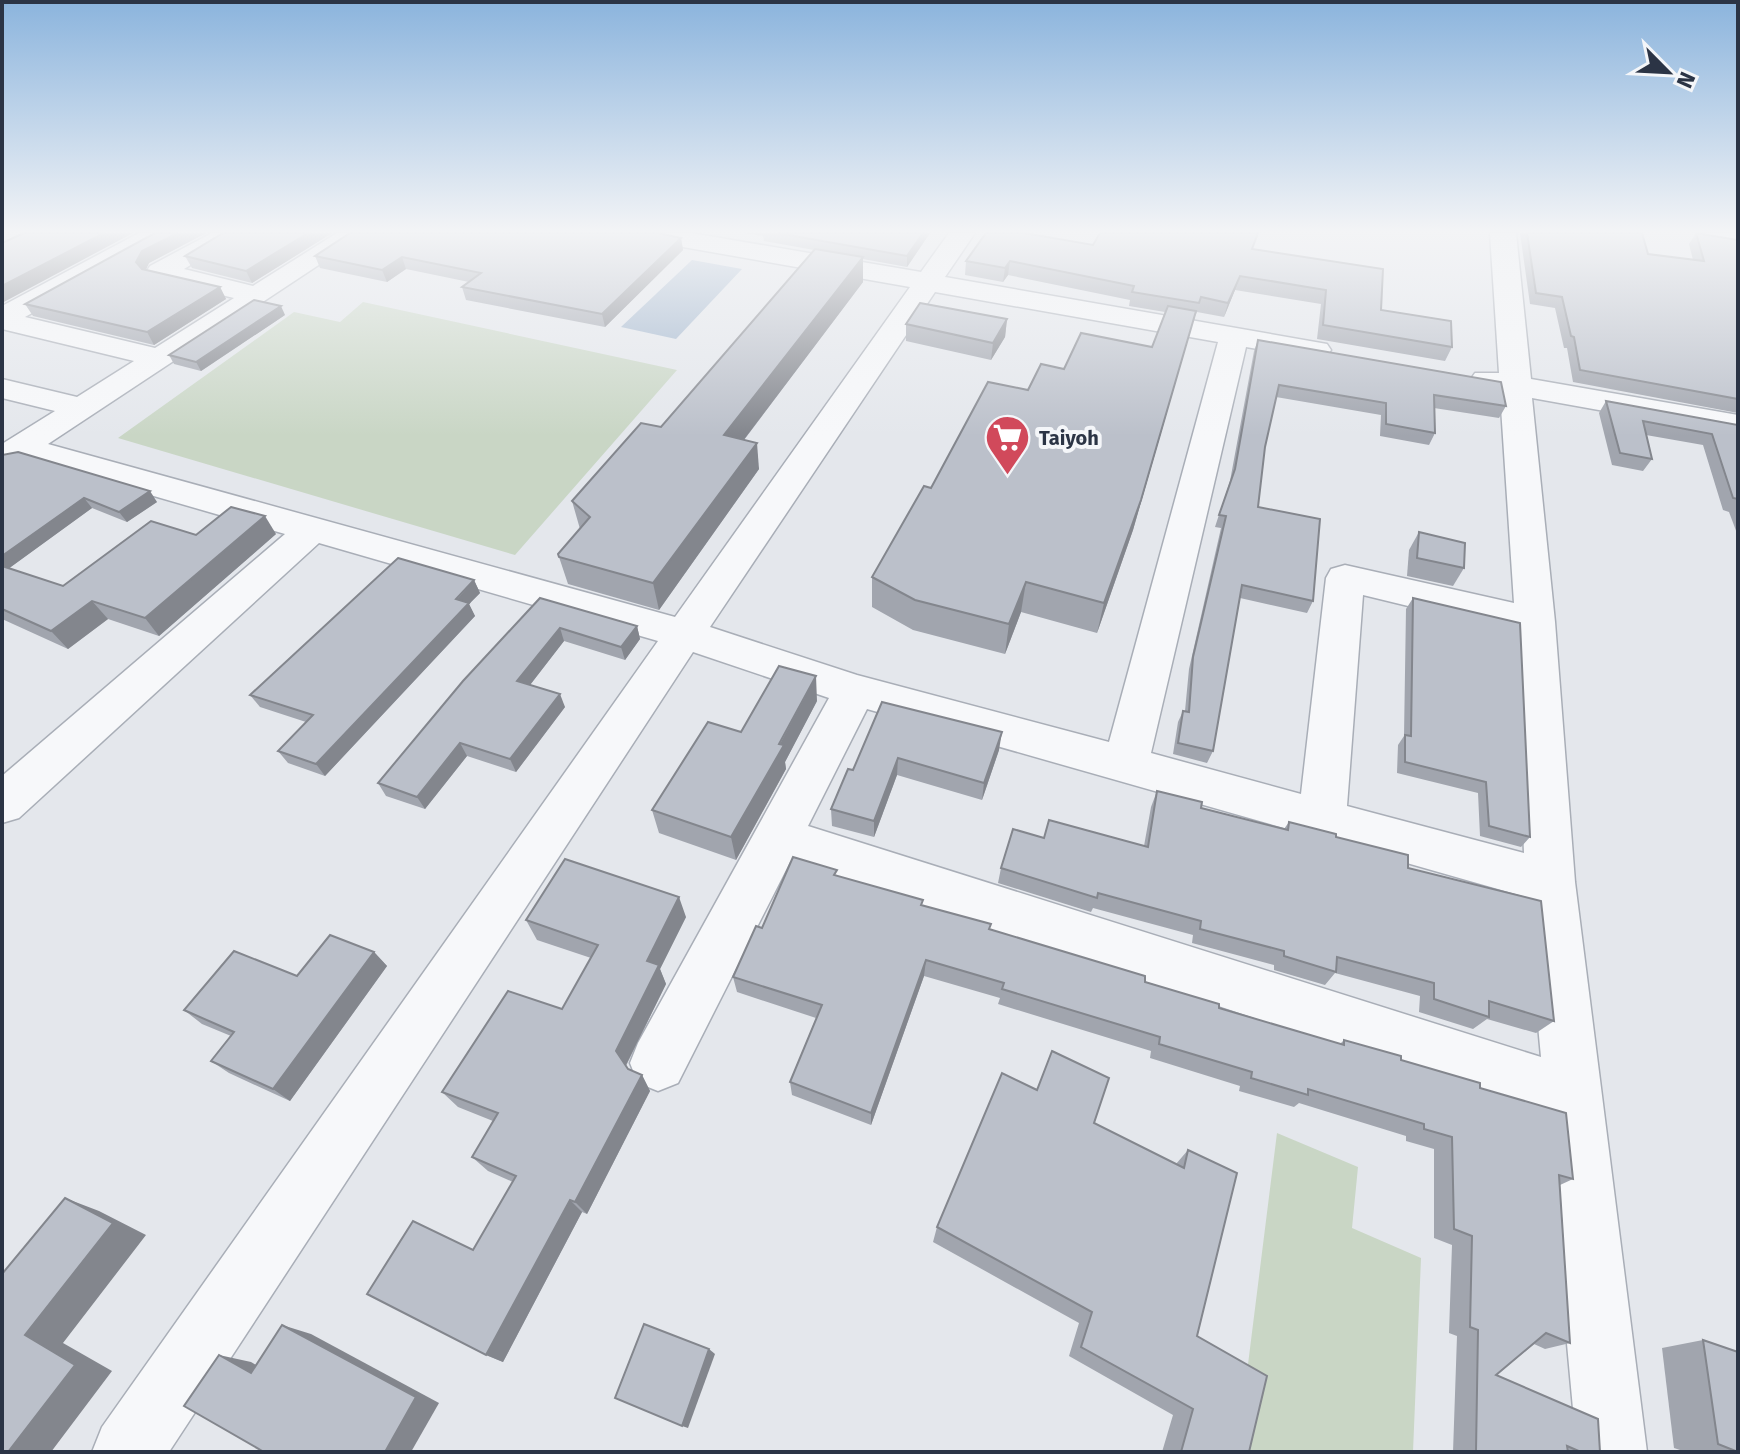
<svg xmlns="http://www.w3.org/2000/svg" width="1740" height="1454" viewBox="0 0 1740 1454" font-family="'Fira Sans',sans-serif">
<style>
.green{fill:#c9d6c5}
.water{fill:#9fb4cc}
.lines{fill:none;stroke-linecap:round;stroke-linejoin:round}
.minor-casing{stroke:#a9aeb7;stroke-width:3}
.minor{fill:#f7f8fa;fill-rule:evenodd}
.wall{fill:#a1a5ae}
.shaded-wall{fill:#83868d}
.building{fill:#bbc0ca;stroke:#83868d;stroke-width:2}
.labels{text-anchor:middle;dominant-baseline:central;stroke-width:8;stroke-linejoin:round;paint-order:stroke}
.far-poi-label{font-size:20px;font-weight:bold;fill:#2b3445;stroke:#f4f6f9;text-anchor:start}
</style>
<rect width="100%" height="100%" fill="#e4e7ec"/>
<g class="green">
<polygon points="363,302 677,370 515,555 118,438 294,312 340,322"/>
<polygon points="1277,1133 1358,1167 1352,1228 1421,1258 1413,1452 1237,1452"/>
</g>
<polygon class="water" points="692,260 742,269 676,339 621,327"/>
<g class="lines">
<defs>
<g id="minor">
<path d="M139,233H171L167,238L25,317L155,348L234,298L150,278L146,272L150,266L212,233H243L184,269L253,286L337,233H367L48,444L675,617L910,287L649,241L640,238L636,233H691L921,272L949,233H975L945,277L1327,344L1331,350L1327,356L1316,359L1246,347L1151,753L1301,794L1326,578L1331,569L1345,565L1514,603L1500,392L1475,387L1470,380L1475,373H1499L1490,233H1516L1531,379L1738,415V435L1532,398L1555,622L1575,882L1647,1452H1577L1546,1116L790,862L678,1083L658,1091L638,1083L630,1063L638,1043L829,698L693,652L169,1452H92L102,1427L658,641L319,543L19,818L2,823V776L285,534L26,459L2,465V444L55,411L2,398V379L77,397L134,361L2,329V306ZM935,292L1218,342L1109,742L857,675L710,627ZM1363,595L1515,632L1524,853L1347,806ZM867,709L1526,897L1541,1057L808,826Z"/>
<polygon points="1703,233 1738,233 1738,246 1707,238"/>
</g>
</defs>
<use href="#minor" class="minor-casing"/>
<use href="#minor" class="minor"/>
</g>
<g class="wall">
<polygon points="155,233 206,233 149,263 145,270 220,287 226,299 154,345 33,316 25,304"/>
<polygon points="332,233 252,283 192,268 185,256"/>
<polygon points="744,233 930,233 907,267 863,259 863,282 744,440 759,469 659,610 568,584 558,554 580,529 572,501 661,427 814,250 764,241 763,236"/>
<polygon points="1520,233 1642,233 1648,254 1693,260 1689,244 1696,233 1738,240 1738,413 1573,382 1567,348 1564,348 1555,308 1530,304"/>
<polygon points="681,238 683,250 605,327 466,300 462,287 469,282 406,269 387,282 320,268 315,256"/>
<polygon points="1093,245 1253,249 1381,310 1452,347 1445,361 1317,339 1321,304 1235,290 1224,317 1197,312 1194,318 1133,530 1097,633 1021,612 1005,654 913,630 872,607 872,577 931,488 1028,390 1064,369 1152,347 1165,312 1129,306 1130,300 1008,275 1003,282 965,275 966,261"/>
<polygon points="285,315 201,371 174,364 169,355"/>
<polygon points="1007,319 1005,337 991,360 906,341 906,324"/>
<polygon points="1258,340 1506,406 1499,418 1434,408 1435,433 1429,445 1380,436 1381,415 1276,397 1265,447 1258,507 1313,601 1307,613 1240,598 1213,751 1207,763 1173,754 1178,722 1183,711 1185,711 1189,669 1221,528 1215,527 1230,481 1254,351"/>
<polygon points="1606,401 1738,425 1738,536 1729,512 1723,510 1703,445 1646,435 1652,459 1643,471 1612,465 1599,413"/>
<polygon points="2,455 157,502 127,522 92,508 9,568 63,586 196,535 276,534 159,636 108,619 68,649 2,619"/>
<polygon points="1419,532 1464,568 1453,586 1407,576 1409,550"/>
<polygon points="474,580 480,593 469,604 475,616 325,776 288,763 278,751 306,722 260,707 250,695"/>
<polygon points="540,598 637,626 640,639 625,660 564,641 530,685 565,707 516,772 467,756 425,809 386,796 378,783"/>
<polygon points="1413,598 1530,837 1521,847 1480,836 1478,793 1397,773 1398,745 1404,736 1406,609"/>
<polygon points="817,701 785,762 786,769 736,860 659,833 652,810 741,732"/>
<polygon points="882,702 999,750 982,800 897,775 874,837 832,826 831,809 853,770"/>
<polygon points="1157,791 1201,808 1284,829 1289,822 1336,837 1408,868 1554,1021 1536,1033 1487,1019 1473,1029 1419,1012 1420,996 1335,973 1325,985 1274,970 1274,965 1192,943 1193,935 1093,908 1091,912 998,883 1001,868 1044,838 1144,846 1151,807"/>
<polygon points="837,876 923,900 922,905 989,930 1219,1008 1340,1044 1344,1040 1480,1088 1573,1179 1560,1185 1570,1343 1545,1349 1534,1344 1496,1375 1600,1452 1453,1452 1457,1336 1449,1333 1452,1245 1434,1238 1434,1149 1406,1141 1406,1136 1299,1103 1294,1107 1239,1091 1240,1086 1150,1058 1151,1051 998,1004 1000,998 924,976 871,1125 792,1095 790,1082 816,1018 737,992 733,977 762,928"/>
<polygon points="686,917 660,969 666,984 626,1066 628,1069 642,1075 650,1091 587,1214 582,1212 503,1362 486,1355 473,1250 513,1182 488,1171 472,1157 493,1121 458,1107 442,1092 562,1009 591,958 537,940 526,920"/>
<polygon points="374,952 387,966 290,1101 229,1073 211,1061 231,1036 202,1024 184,1010"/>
<polygon points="1094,1123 1176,1164 1188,1150 1197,1336 1249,1452 1162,1452 1173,1415 1069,1356 1079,1323 933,1242 937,1227"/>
<polygon points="1703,1340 1738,1452 1686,1452 1674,1448 1662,1348"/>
</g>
<g class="shaded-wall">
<polygon points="104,233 133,233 2,303 2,286"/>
<polygon points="178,233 206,233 149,263 144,274 136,262 142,251"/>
<polygon points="308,233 332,233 252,283 246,271"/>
<polygon points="923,233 930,233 907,267 907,256"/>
<polygon points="681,238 683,250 605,327 602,314"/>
<polygon points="402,257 406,269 387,282 382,270"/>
<polygon points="863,257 863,282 727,462 724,435"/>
<polygon points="1010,261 1008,275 1003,282 1005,268"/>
<polygon points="1240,276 1235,290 1224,317 1228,303"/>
<polygon points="220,287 226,299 154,345 147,332"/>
<polygon points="281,306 285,315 201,371 196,362"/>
<polygon points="1196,311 1133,530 1097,633 1104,603"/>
<polygon points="1007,319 1005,337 991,360 993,343"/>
<polygon points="757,443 759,469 659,610 653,583"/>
<polygon points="150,491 157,502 127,522 119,512"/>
<polygon points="84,498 92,508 4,572 2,570 2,556"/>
<polygon points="265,516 276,534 159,636 145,618"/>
<polygon points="474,580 480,593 469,604 475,616 325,776 316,764"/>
<polygon points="1026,582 1021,612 1005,654 1009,624"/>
<polygon points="92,601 108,619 68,649 51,631"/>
<polygon points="637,626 640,639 625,660 621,647"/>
<polygon points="560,628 564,641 523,694 517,681"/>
<polygon points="816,676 817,701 785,762 786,769 736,860 731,837"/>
<polygon points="560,694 565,707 516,772 510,759"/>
<polygon points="1002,732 999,750 982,800 984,783"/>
<polygon points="460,743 467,756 425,809 417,797"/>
<polygon points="898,758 897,775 874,837 874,821"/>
<polygon points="679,897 686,917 660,969 666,984 625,1067 616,1051 647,961"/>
<polygon points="374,952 387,966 290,1101 273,1089"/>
<polygon points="926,960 924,976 871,1125 871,1113"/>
<polygon points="642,1075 650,1091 587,1214 575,1202"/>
<polygon points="65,1198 99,1211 146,1235 63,1343 112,1371 51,1452 8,1452 25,1335"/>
<polygon points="570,1200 582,1212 503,1362 486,1355"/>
<polygon points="282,1325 311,1334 439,1403 411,1452 385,1452"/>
<polygon points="709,1349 715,1354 688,1428 682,1426"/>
<polygon points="219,1355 251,1362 282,1380 251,1373"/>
</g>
<g class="building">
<polygon points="24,233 104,233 2,286 2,243"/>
<polygon points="155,233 178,233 142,251 136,262 142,269 220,287 147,332 25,304"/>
<polygon points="223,233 308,233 246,271 185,256"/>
<polygon points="350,233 658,233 681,238 602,314 462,287 481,273 402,257 382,270 315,256"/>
<polygon points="777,233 923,233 907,256"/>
<polygon points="986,233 1024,233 1093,245 1100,233 1258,233 1252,249 1383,269 1381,310 1451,321 1452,347 1323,325 1326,290 1240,276 1228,303 1201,297 1199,303 1132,292 1134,286 1010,261 1005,268 966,261"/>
<polygon points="1527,233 1642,233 1648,254 1704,261 1696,233 1738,240 1738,399 1580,370 1574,337 1571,336 1562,297 1536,293"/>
<polygon points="815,249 863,257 724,435 757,443 653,583 559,557 558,554 590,517 572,501 641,423 661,427"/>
<polygon points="254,300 281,306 196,362 169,355"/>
<polygon points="920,303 1007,319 993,343 906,324"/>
<polygon points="1168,306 1196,311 1141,500 1104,603 1026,582 1009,624 915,600 872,577 924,486 931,488 988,382 1028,390 1041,364 1064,369 1081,333 1152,347"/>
<polygon points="1258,340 1501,382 1506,406 1434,395 1435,433 1386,424 1386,403 1279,385 1265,447 1258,507 1320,519 1313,601 1242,585 1213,751 1178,743 1183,711 1189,712 1193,657 1226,516 1219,515 1235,469"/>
<polygon points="1606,401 1738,425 1738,499 1733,498 1712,434 1643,421 1652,459 1620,453"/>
<polygon points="18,452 150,491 119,512 84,498 2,556 2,455"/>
<polygon points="231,507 265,516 145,618 92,601 51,631 2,609 2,566 63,586 151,521 196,535"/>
<polygon points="1419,532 1465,543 1464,568 1417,558"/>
<polygon points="398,558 474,580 456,599 469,603 316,764 278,751 313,715 250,695"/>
<polygon points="540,598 637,626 621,647 560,628 517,681 560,694 510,759 460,743 417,797 378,783 463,681"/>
<polygon points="1413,598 1520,623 1530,837 1489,826 1486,782 1405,762 1405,735 1411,736"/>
<polygon points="779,666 816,676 779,744 784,745 731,837 652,810 708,722 741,732"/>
<polygon points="882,702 1002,732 984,783 898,758 874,821 831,809 848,769 853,770"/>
<polygon points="1157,791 1202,802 1201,808 1288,830 1289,822 1336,834 1336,837 1408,855 1408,868 1541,901 1554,1021 1489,1001 1489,1017 1434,999 1434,983 1337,957 1336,972 1284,956 1284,951 1200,929 1201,921 1098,893 1097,898 1001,868 1013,829 1044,838 1049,820 1148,847"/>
<polygon points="793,857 837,870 834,875 923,900 921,905 991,924 989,929 1145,976 1145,982 1219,1004 1219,1008 1344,1045 1344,1040 1401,1056 1401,1060 1480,1083 1480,1088 1566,1113 1573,1179 1559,1175 1570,1343 1546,1333 1496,1375 1598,1419 1600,1452 1581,1452 1567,1446 1568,1452 1479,1452 1476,1451 1478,1330 1470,1327 1472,1236 1454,1229 1452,1137 1424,1129 1424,1124 1308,1089 1308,1095 1251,1078 1252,1072 1159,1044 1160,1037 1002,989 1004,983 926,960 871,1113 790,1082 822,1005 733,977 756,926 762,928"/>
<polygon points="565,859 679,897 647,961 659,965 616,1051 628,1069 642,1075 575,1202 570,1200 486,1355 367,1294 413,1221 473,1250 516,1176 472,1157 498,1113 442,1092 508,991 562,1009 598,945 526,920"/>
<polygon points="330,935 374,952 273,1089 211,1061 234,1032 184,1010 234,951 297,976"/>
<polygon points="1052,1051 1109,1078 1094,1123 1184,1168 1188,1150 1237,1173 1197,1336 1267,1376 1249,1452 1181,1452 1193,1409 1081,1347 1092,1312 937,1227 1002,1073 1037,1090"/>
<polygon points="65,1198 113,1223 25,1335 75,1365 8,1452 2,1452 2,1274"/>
<polygon points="644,1324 709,1349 682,1426 615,1398"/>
<polygon points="282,1325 416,1397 385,1452 264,1452 184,1406 219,1355 251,1373"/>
<polygon points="1703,1340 1738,1352 1738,1452 1718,1444"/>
</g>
<linearGradient id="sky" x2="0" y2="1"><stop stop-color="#8bb4dd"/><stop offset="0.53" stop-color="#f3f4f6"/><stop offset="1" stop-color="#f3f4f6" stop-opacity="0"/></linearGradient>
<rect width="1740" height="436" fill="url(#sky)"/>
<defs>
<symbol id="supermarket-pin" viewBox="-11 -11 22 30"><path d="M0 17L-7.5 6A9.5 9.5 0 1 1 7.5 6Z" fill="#d1495b" stroke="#f4f6f9"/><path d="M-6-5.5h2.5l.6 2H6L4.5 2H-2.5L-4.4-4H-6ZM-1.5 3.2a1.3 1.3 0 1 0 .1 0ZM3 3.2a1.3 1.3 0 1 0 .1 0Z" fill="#fff"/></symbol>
</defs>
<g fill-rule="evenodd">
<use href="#supermarket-pin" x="982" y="412" width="51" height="69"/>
</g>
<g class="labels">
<g class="far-poi-label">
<text x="1039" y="438">Taiyoh</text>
</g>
</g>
<rect width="1740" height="1454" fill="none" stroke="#2b3445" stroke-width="8"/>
<g transform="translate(1668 72) rotate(114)" stroke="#f4f6f9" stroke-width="6" paint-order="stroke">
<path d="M0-6L14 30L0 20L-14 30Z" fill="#2b3445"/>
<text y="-12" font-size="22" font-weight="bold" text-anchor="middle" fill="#2b3445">N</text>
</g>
</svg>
